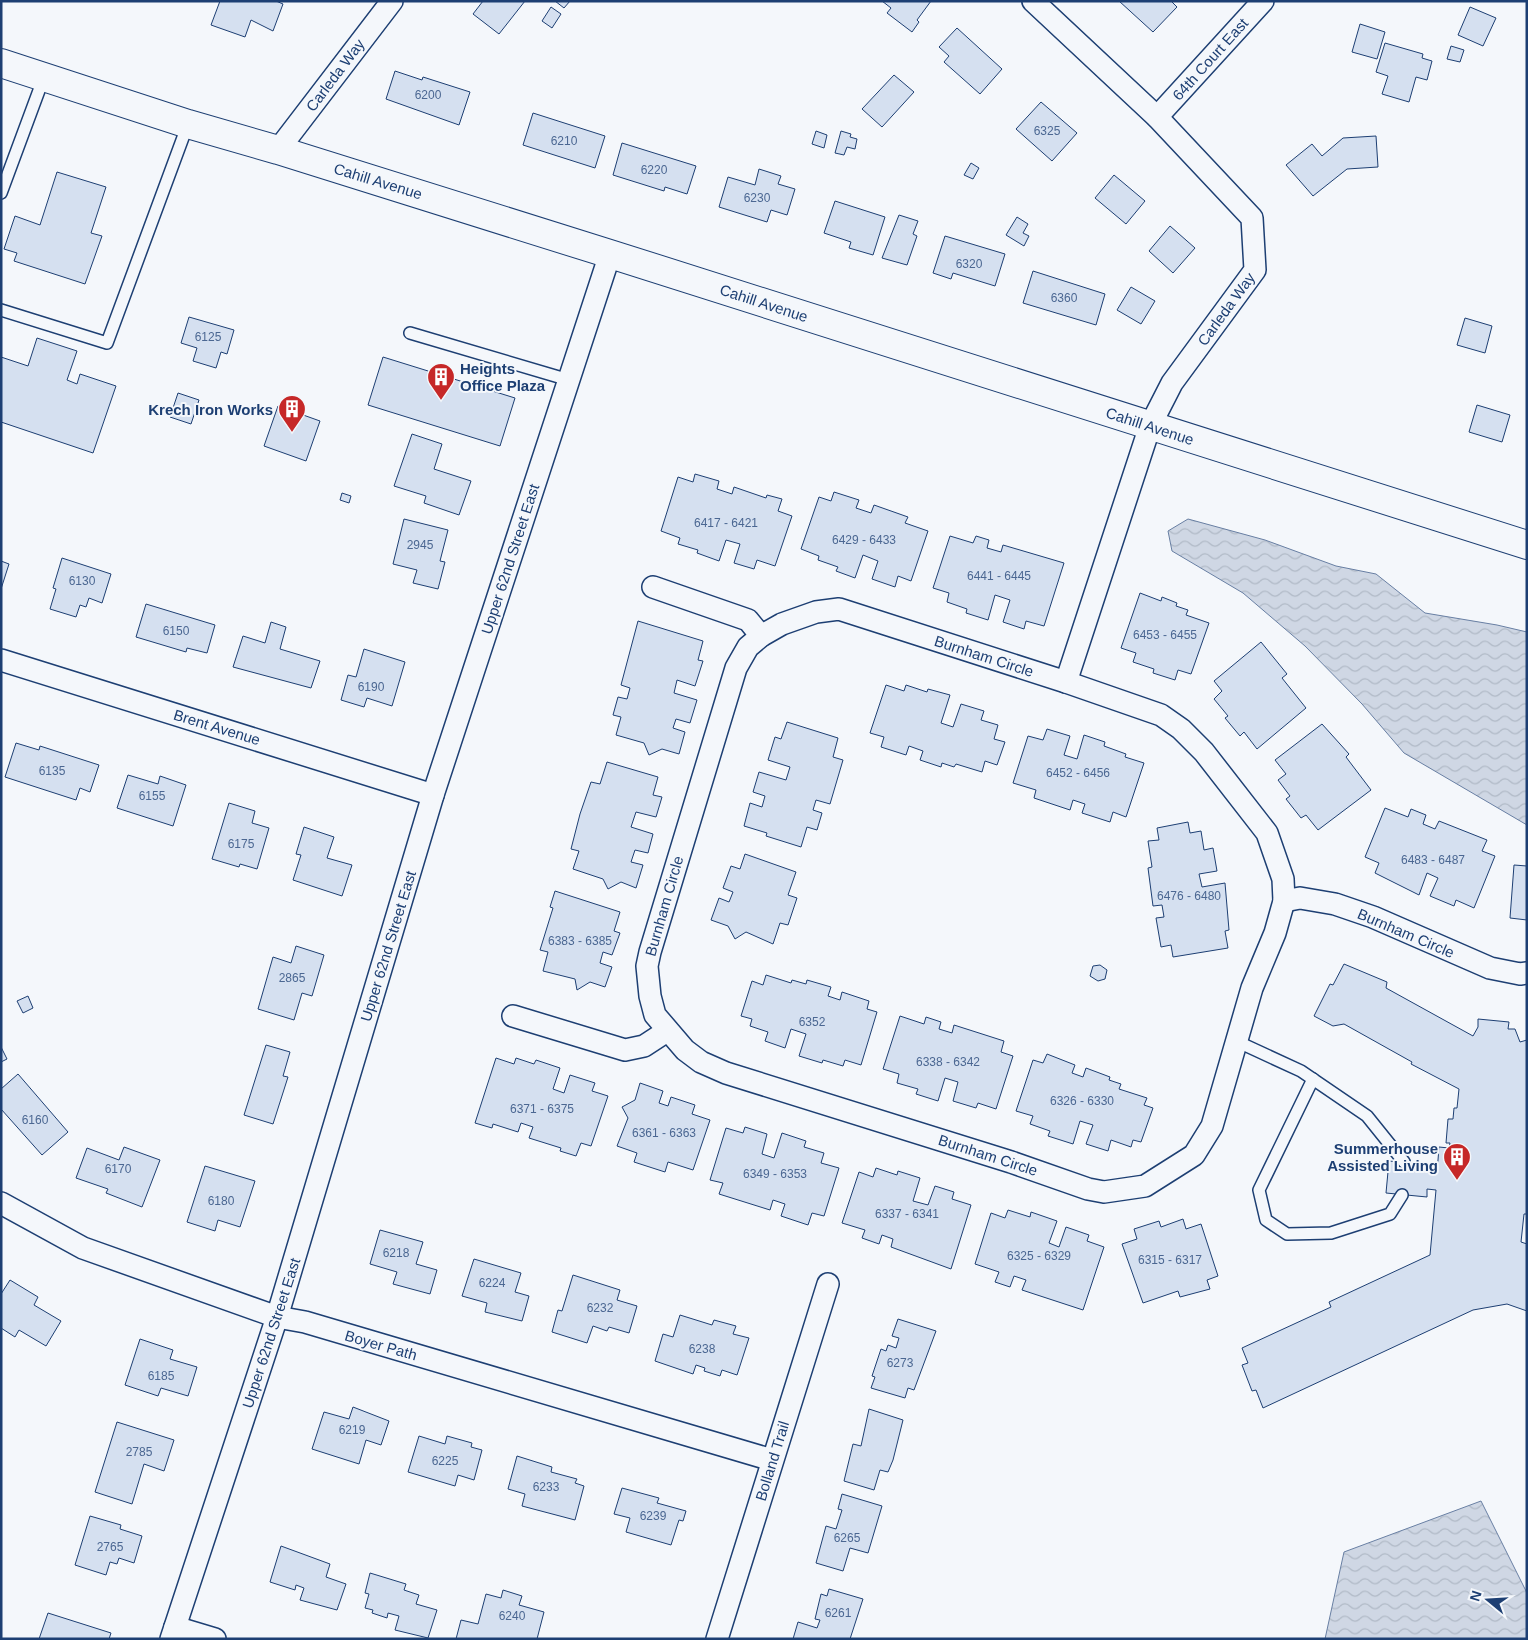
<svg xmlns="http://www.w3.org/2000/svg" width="1528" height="1640" viewBox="0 0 1528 1640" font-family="Helvetica,sans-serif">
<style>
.water{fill:url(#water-waves);stroke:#687fa3}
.building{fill:#d5e0f0;stroke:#1d3f73}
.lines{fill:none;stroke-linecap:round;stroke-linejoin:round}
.lane-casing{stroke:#1d3f73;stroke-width:14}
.street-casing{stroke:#1d3f73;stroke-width:24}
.secondary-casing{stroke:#1d3f73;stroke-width:30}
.lane{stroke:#f4f7fb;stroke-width:11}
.street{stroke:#f4f7fb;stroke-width:21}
.secondary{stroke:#f4f7fb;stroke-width:28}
.labels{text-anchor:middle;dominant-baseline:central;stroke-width:4;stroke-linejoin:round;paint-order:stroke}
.number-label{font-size:12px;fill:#4b6792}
.street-label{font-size:15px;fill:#1d3f73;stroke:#f4f7fb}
.poi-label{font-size:15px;font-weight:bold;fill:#1d3f73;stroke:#f4f7fb;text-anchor:end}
</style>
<defs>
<pattern id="water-waves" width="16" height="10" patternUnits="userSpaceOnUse" patternTransform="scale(1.25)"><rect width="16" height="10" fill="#cfd7e4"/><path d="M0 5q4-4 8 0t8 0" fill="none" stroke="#b1bac7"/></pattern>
</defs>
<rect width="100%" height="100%" fill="#f4f7fb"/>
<g class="water">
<polygon points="1188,519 1265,540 1336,566 1376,574 1425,613 1497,625 1527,632 1527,825 1404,753 1362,704 1305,646 1243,593 1172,551 1168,531"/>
<polygon points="1481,1501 1527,1593 1527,1639 1325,1639 1344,1552"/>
</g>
<g class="building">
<polygon points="220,1 276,1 283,4 273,31 251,20 245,37 211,25"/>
<polygon points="483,1 525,1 499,34 473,14"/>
<polygon points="555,1 570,1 564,8"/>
<polygon points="882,1 931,1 917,20 919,22 912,32 887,13 891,8"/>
<polygon points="1119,1 1171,1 1177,7 1153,32"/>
<polygon points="551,7 561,14 552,28 542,21"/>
<polygon points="1470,7 1496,18 1483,46 1458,35"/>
<polygon points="1360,24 1385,32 1377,59 1352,52"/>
<polygon points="957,28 1002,69 980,94 944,62 949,56 939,47"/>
<polygon points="1385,43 1423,54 1422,58 1432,61 1427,80 1416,77 1409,102 1382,94 1388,76 1376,72"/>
<polygon points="1451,46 1464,50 1460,62 1447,59"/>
<polygon points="395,71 422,80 423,77 470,92 459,125 386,99"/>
<polygon points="894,75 914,92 882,127 862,109"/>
<polygon points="1041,102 1077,133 1052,161 1016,129"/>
<polygon points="533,113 605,136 595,168 523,145"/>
<polygon points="816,131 827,135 824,148 812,144"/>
<polygon points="841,131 851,134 850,137 857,139 855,149 847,147 844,155 835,153"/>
<polygon points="1376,136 1378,167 1347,169 1313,196 1286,165 1312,144 1322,156 1343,138"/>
<polygon points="622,143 696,166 687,194 665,187 664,191 613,175"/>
<polygon points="971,163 979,168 973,179 964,175"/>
<polygon points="759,169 781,176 778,184 795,189 787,215 771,210 767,222 719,207 728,177 755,185"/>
<polygon points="57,172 106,187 91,233 102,236 85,284 14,261 17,253 4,249 15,216 40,225"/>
<polygon points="1114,175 1145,201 1126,224 1095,198"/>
<polygon points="835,201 885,217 873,255 849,248 851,242 824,233"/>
<polygon points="899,215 918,221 913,234 917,236 907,265 882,258"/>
<polygon points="1017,217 1028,224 1023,233 1029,236 1024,246 1006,235"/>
<polygon points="1170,226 1195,248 1173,273 1149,251"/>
<polygon points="945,236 1005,254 995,286 953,273 951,279 933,273"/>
<polygon points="1033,271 1105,294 1096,325 1023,303"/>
<polygon points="1131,287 1155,301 1141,324 1117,310"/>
<polygon points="189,317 234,330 227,354 221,352 216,368 193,361 197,348 181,343"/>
<polygon points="1465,318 1492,326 1485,353 1457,345"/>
<polygon points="37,338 77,351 67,380 77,384 80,374 116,386 93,453 1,422 1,357 28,366"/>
<polygon points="383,357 515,398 500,446 368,405"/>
<polygon points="178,393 199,400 191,424 170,417"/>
<polygon points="1477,405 1510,415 1502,442 1469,432"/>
<polygon points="278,406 320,421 306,461 264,446"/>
<polygon points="412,434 442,444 434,469 471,481 459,515 424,503 426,496 394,486"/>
<polygon points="695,474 719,481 717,489 732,494 734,487 766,498 767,495 782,499 778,511 792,516 775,566 757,560 754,569 734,563 740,544 726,540 719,561 697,553 698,550 678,544 680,538 661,531 678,477 693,482"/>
<polygon points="834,492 859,500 856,508 871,513 874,505 908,517 905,523 928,531 911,581 898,576 895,587 872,579 878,561 863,555 855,578 836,571 838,567 818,560 819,556 801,549 819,497 831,501"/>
<polygon points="342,493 351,496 349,503 340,500"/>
<polygon points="404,519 448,530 440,561 445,562 438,589 413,583 417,570 393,564"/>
<polygon points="950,536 973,543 976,536 989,540 987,548 1001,552 1003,545 1064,563 1044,626 1026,621 1024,629 1003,622 1010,600 995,595 988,620 966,613 967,609 947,602 949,593 933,588"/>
<polygon points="62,558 111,574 102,603 89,598 86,607 80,605 76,617 50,609 56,589 53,588"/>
<polygon points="1,561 9,564 1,589"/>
<polygon points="1140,593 1161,601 1162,597 1177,603 1176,606 1188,610 1186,615 1209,623 1191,674 1178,670 1175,680 1153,673 1154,669 1133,662 1136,653 1121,648"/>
<polygon points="146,604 215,625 207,653 187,648 186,652 136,637"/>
<polygon points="638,621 703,641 698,660 703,661 695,686 677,680 674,693 697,700 690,723 676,719 673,728 685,732 679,754 662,749 649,755 644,743 616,735 621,717 613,715 618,697 627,699 630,688 621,685"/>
<polygon points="271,622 286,627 280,649 320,661 311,688 233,667 243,636 265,643"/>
<polygon points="1261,642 1287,674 1282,678 1306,708 1257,749 1244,732 1240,736 1225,718 1228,716 1214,699 1222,691 1214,681"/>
<polygon points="364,649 405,662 392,706 367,698 364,707 341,700 348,675 356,677"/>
<polygon points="886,685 904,691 906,685 927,692 928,689 950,695 941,723 953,727 961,704 984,711 981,720 998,725 994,739 1005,742 997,765 985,761 982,772 956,764 954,767 942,763 941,767 920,760 923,751 909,746 906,755 881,747 884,737 870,733"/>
<polygon points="787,722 838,738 833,757 843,760 830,804 816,800 813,810 822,813 817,830 807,827 801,847 766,836 767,833 744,826 750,803 762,807 765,796 753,792 759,772 786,780 790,767 768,760 775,737 781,739"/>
<polygon points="1322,724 1349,754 1346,757 1371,790 1318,830 1306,815 1301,818 1286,799 1290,796 1278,780 1286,774 1275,760"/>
<polygon points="1047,729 1070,736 1064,755 1077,759 1084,735 1105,742 1104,746 1126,754 1125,757 1144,763 1126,817 1113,812 1110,822 1082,813 1085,804 1073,800 1070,810 1034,798 1036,790 1013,783 1028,736 1043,740"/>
<polygon points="16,743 39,750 40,746 99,765 90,792 80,788 76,800 5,777"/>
<polygon points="607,762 658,777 653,795 662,797 656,817 636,812 631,827 653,834 648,853 635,850 631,862 643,865 636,888 621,882 608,889 603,879 573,869 579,851 571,849 580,814 591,782 600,784"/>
<polygon points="128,775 158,784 160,776 186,785 173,826 117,808"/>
<polygon points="229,803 255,811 252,823 269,828 257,869 240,864 239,867 212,859"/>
<polygon points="1385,808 1408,817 1411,809 1426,815 1423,824 1435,829 1439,821 1487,840 1482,851 1495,856 1474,908 1456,900 1454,906 1430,896 1438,878 1427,873 1419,895 1375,873 1379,863 1365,857"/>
<polygon points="1188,822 1190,833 1201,831 1204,850 1213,848 1217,871 1199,874 1202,887 1225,883 1229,930 1225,931 1228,948 1173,957 1171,945 1161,947 1156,918 1164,917 1162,905 1153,906 1148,868 1152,867 1148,841 1159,840 1157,828"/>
<polygon points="304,827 334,837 327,858 352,865 342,896 293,880 301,855 296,854"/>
<polygon points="745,854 796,872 788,895 797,898 788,925 780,923 773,944 746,932 735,939 728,926 711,920 719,898 729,902 733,892 723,888 731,866 740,869"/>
<polygon points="1514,865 1527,866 1527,920 1510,918"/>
<polygon points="555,891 620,912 614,931 620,933 612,955 603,952 600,963 612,967 605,987 590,982 577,990 575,979 543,971 548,952 540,950 553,908 550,907"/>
<polygon points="296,946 324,955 312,996 302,993 294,1020 258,1009 273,957 291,963"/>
<polygon points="1344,964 1387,982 1386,988 1473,1036 1478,1027 1478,1019 1509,1022 1508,1029 1515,1029 1520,1042 1527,1040 1527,1214 1524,1214 1521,1242 1527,1244 1527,1311 1507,1304 1473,1310 1263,1408 1256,1390 1252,1391 1242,1365 1248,1363 1242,1348 1331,1307 1329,1302 1430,1255 1436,1190 1427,1189 1427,1197 1386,1193 1389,1161 1428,1165 1427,1172 1437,1173 1439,1147 1449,1148 1450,1143 1446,1143 1448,1119 1453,1119 1454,1108 1457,1108 1459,1089 1411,1064 1412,1062 1344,1024 1333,1026 1314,1016 1330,984 1333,985"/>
<polygon points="1100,965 1107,970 1105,979 1098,981 1090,976 1093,966"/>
<polygon points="766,975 791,983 792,980 806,984 807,980 831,987 828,996 840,1000 842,992 869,1001 867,1009 877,1012 861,1065 845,1060 843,1066 823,1060 822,1063 799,1056 806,1034 791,1029 785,1048 765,1041 768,1032 750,1026 752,1019 741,1016 752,981 763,985"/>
<polygon points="28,996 33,1008 23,1013 17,1001"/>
<polygon points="900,1016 924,1024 926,1017 941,1022 939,1029 952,1033 954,1025 1004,1041 1001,1052 1013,1056 996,1109 978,1103 976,1108 953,1101 958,1082 945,1078 938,1101 916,1094 918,1089 897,1083 899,1074 883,1069"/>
<polygon points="266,1045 290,1052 283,1076 288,1077 273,1124 244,1115"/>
<polygon points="1,1047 7,1059 1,1062"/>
<polygon points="1047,1054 1075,1065 1072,1073 1083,1077 1086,1068 1110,1077 1109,1080 1121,1084 1119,1089 1147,1098 1144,1105 1153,1108 1141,1142 1133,1140 1131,1147 1111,1140 1108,1151 1086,1144 1093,1125 1080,1121 1073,1144 1048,1136 1050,1131 1030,1124 1033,1116 1016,1111 1033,1060 1043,1063"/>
<polygon points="496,1058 514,1064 516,1058 534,1064 536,1060 560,1068 553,1089 564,1093 570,1075 595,1083 592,1091 608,1096 591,1146 581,1143 576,1156 560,1151 561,1148 529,1138 533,1127 521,1123 518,1132 493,1124 492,1128 475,1123"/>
<polygon points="18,1074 68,1132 42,1155 1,1109 1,1089"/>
<polygon points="640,1083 663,1091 659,1103 668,1106 671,1097 695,1105 692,1114 710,1120 693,1170 668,1162 665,1172 634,1162 637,1153 617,1146 628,1118 622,1107 635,1100"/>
<polygon points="745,1127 767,1134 762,1154 774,1158 782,1133 806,1141 804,1147 824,1153 821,1163 839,1168 824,1216 812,1213 808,1225 781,1216 785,1204 773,1200 770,1210 719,1194 723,1183 710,1180 726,1128 743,1133"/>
<polygon points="124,1147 160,1160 142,1207 106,1193 108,1189 76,1178 87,1148 119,1160"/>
<polygon points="205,1166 255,1181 240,1227 218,1220 215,1231 187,1222"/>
<polygon points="876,1168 897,1175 898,1171 920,1178 913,1201 928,1205 935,1186 954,1192 952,1199 971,1205 951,1269 891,1247 893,1239 882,1235 879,1244 862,1238 865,1230 842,1223 859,1172 873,1177"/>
<polygon points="1008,1210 1030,1217 1031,1212 1057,1221 1049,1243 1059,1247 1066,1227 1089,1235 1087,1241 1104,1247 1083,1310 1022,1290 1026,1280 1014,1276 1010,1287 995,1282 999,1272 975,1264 991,1213 1005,1218"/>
<polygon points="1183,1219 1186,1229 1201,1224 1218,1276 1207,1280 1210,1289 1180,1297 1178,1291 1143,1303 1122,1244 1137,1239 1134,1229 1159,1221 1161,1227"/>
<polygon points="380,1230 423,1242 416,1264 437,1270 430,1294 393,1284 397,1272 370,1264"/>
<polygon points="474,1259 521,1273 515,1292 529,1296 522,1321 485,1312 487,1303 462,1296"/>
<polygon points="573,1275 620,1290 617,1300 637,1306 629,1333 609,1327 607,1331 593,1326 587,1343 552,1332 558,1310 562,1311"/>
<polygon points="10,1280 38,1297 34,1305 61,1321 46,1346 19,1330 15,1337 1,1328 1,1294"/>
<polygon points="680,1315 712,1325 714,1320 736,1326 733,1334 749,1338 737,1375 722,1370 720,1376 704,1371 705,1368 696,1365 693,1374 655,1361 663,1334 673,1337"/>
<polygon points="898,1319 936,1331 914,1390 908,1388 905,1398 871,1388 875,1377 872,1376 881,1349 886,1351 888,1345 896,1348 899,1338 892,1336"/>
<polygon points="140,1339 173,1350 170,1359 197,1367 188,1396 161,1388 158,1396 125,1385"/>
<polygon points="353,1407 389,1421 381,1445 366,1440 359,1464 312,1449 324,1412 349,1419"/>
<polygon points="869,1409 903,1420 893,1460 888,1472 880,1470 874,1490 844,1481 853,1444 861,1446"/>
<polygon points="117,1422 174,1440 164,1471 144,1464 132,1504 95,1492"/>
<polygon points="419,1436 445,1444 447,1436 472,1443 471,1447 482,1450 474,1480 458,1475 455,1486 408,1472"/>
<polygon points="517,1456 552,1467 551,1472 577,1479 575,1483 584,1486 575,1520 522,1506 525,1494 508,1489"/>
<polygon points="622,1488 659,1498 657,1503 686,1511 683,1521 679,1520 671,1545 626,1532 630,1518 614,1514"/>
<polygon points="842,1494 882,1506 868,1553 850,1548 843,1571 816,1563 826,1526 836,1529 842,1510 838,1509"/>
<polygon points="90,1516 121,1525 120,1529 142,1536 134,1563 119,1558 117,1564 110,1562 106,1575 75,1565"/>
<polygon points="281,1546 330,1564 326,1577 346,1584 337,1610 300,1600 304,1588 296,1585 295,1590 270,1582"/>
<polygon points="370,1573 406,1584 404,1590 419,1595 416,1604 437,1610 428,1638 395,1630 399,1616 388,1613 387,1618 372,1613 373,1610 365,1608 369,1594 365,1593"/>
<polygon points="829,1589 863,1599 850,1639 793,1639 798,1622 817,1628 820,1620 815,1619 821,1594 827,1596"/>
<polygon points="503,1590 522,1596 519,1605 544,1612 537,1639 456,1639 461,1620 478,1624 486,1594 501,1598"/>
<polygon points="48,1613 111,1633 109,1639 39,1639"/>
</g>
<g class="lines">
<defs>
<g id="lane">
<polyline points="1,193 44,77"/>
<polyline points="1,310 107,343 188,124"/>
<polyline points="410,333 569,380"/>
<polyline points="1236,1041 1301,1071 1367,1116 1404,1162"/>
<polyline points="1313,1079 1259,1190 1266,1220 1287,1234 1331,1233 1390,1214 1402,1195"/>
</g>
<g id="street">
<polyline points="1033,1 1157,117 1252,218 1255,270 1172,383 1150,426 1066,682"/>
<polyline points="1157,117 1263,1"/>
<polyline points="278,150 392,1"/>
<polyline points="653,587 748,620 761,636"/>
<polygon points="839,609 1066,682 1161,715 1181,729 1204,752 1267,833 1283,879 1284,901 1275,933 1252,988 1212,1126 1194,1155 1145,1186 1104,1192 1088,1189 1011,1162 726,1073 701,1062 685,1050 655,1015 650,996 647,966 650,952 736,668 748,647 761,636 782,624 816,612"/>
<polyline points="1,660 433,795"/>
<polyline points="1284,901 1300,898 1335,904 1373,917 1490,968 1520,974 1527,973"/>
<polyline points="513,1016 625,1050 644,1046 667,1031"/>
<polyline points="1,1203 83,1248 277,1317 305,1322 772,1460"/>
<polyline points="175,1627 215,1639"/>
<polyline points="171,1639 277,1317 433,795 610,254"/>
<polyline points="717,1639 828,1284"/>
</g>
<polyline id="secondary" points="1,63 188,124 278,150 610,254 1527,545"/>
</defs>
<use href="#lane" class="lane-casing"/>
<use href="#street" class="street-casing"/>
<use href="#secondary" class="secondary-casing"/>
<use href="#lane" class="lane"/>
<use href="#street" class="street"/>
<use href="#secondary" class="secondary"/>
</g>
<defs>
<symbol id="building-pin" viewBox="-11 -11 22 30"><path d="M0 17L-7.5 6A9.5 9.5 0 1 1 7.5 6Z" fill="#c62828" stroke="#f4f7fb"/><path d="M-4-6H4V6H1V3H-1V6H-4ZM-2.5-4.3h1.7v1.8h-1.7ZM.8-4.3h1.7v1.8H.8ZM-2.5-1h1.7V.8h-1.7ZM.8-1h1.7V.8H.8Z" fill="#fff"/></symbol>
</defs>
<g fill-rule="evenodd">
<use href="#building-pin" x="425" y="361" width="32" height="43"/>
<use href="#building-pin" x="276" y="393" width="32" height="43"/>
<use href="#building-pin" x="1441" y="1141" width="32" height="43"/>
</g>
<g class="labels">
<g class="number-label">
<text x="428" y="95">6200</text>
<text x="1047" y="131">6325</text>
<text x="564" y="141">6210</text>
<text x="654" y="170">6220</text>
<text x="757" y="198">6230</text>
<text x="969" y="264">6320</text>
<text x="1064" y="298">6360</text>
<text x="208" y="337">6125</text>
<text x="726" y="523">6417 - 6421</text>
<text x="864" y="540">6429 - 6433</text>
<text x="420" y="545">2945</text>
<text x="999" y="576">6441 - 6445</text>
<text x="82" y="581">6130</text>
<text x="176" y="631">6150</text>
<text x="1165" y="635">6453 - 6455</text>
<text x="371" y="687">6190</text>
<text x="52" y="771">6135</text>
<text x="1078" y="773">6452 - 6456</text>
<text x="152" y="796">6155</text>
<text x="241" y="844">6175</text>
<text x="1433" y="860">6483 - 6487</text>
<text x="1189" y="896">6476 - 6480</text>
<text x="580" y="941">6383 - 6385</text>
<text x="292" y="978">2865</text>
<text x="812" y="1022">6352</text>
<text x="948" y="1062">6338 - 6342</text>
<text x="1082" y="1101">6326 - 6330</text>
<text x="542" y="1109">6371 - 6375</text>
<text x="35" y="1120">6160</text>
<text x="664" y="1133">6361 - 6363</text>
<text x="118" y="1169">6170</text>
<text x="775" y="1174">6349 - 6353</text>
<text x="221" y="1201">6180</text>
<text x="907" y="1214">6337 - 6341</text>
<text x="396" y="1253">6218</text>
<text x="1039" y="1256">6325 - 6329</text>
<text x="1170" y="1260">6315 - 6317</text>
<text x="492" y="1283">6224</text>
<text x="600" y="1308">6232</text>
<text x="702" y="1349">6238</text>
<text x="900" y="1363">6273</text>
<text x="161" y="1376">6185</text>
<text x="352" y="1430">6219</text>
<text x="139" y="1452">2785</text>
<text x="445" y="1461">6225</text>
<text x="546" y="1487">6233</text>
<text x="653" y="1516">6239</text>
<text x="847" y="1538">6265</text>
<text x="110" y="1547">2765</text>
<text x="838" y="1613">6261</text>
<text x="512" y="1616">6240</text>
</g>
<g class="street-label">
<text transform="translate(1210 59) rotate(-48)">64th Court East</text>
<text transform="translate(335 75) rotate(-53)">Carleda Way</text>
<text transform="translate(378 181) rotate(17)">Cahill Avenue</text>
<text transform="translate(764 303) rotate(18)">Cahill Avenue</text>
<text transform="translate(1226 309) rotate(-54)">Carleda Way</text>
<text transform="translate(1150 426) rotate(18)">Cahill Avenue</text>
<text transform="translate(510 559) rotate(-72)">Upper 62nd Street East</text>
<text transform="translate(984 656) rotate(18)">Burnham Circle</text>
<text transform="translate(217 727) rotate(17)">Brent Avenue</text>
<text transform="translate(664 906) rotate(-74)">Burnham Circle</text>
<text transform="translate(1406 933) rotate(23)">Burnham Circle</text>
<text transform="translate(388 946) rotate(-73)">Upper 62nd Street East</text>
<text transform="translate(988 1155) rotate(18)">Burnham Circle</text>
<text transform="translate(271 1333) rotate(-72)">Upper 62nd Street East</text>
<text transform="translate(381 1345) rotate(16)">Boyer Path</text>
<text transform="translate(772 1461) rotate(-73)">Bolland Trail</text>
</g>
<g class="poi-label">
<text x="460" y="368" text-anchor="start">Heights<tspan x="460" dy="17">Office Plaza</tspan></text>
<text x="273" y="409">Krech Iron Works</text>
<text x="1438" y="1148">Summerhouse<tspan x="1438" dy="17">Assisted Living</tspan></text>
</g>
</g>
<rect width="1528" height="1640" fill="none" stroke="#1d3f73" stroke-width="5"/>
<g transform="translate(1488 1600) rotate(288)" stroke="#f4f7fb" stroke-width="4" paint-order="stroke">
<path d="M0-4L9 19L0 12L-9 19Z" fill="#1d3f73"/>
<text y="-8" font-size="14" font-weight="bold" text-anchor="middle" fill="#1d3f73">N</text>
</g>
</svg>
